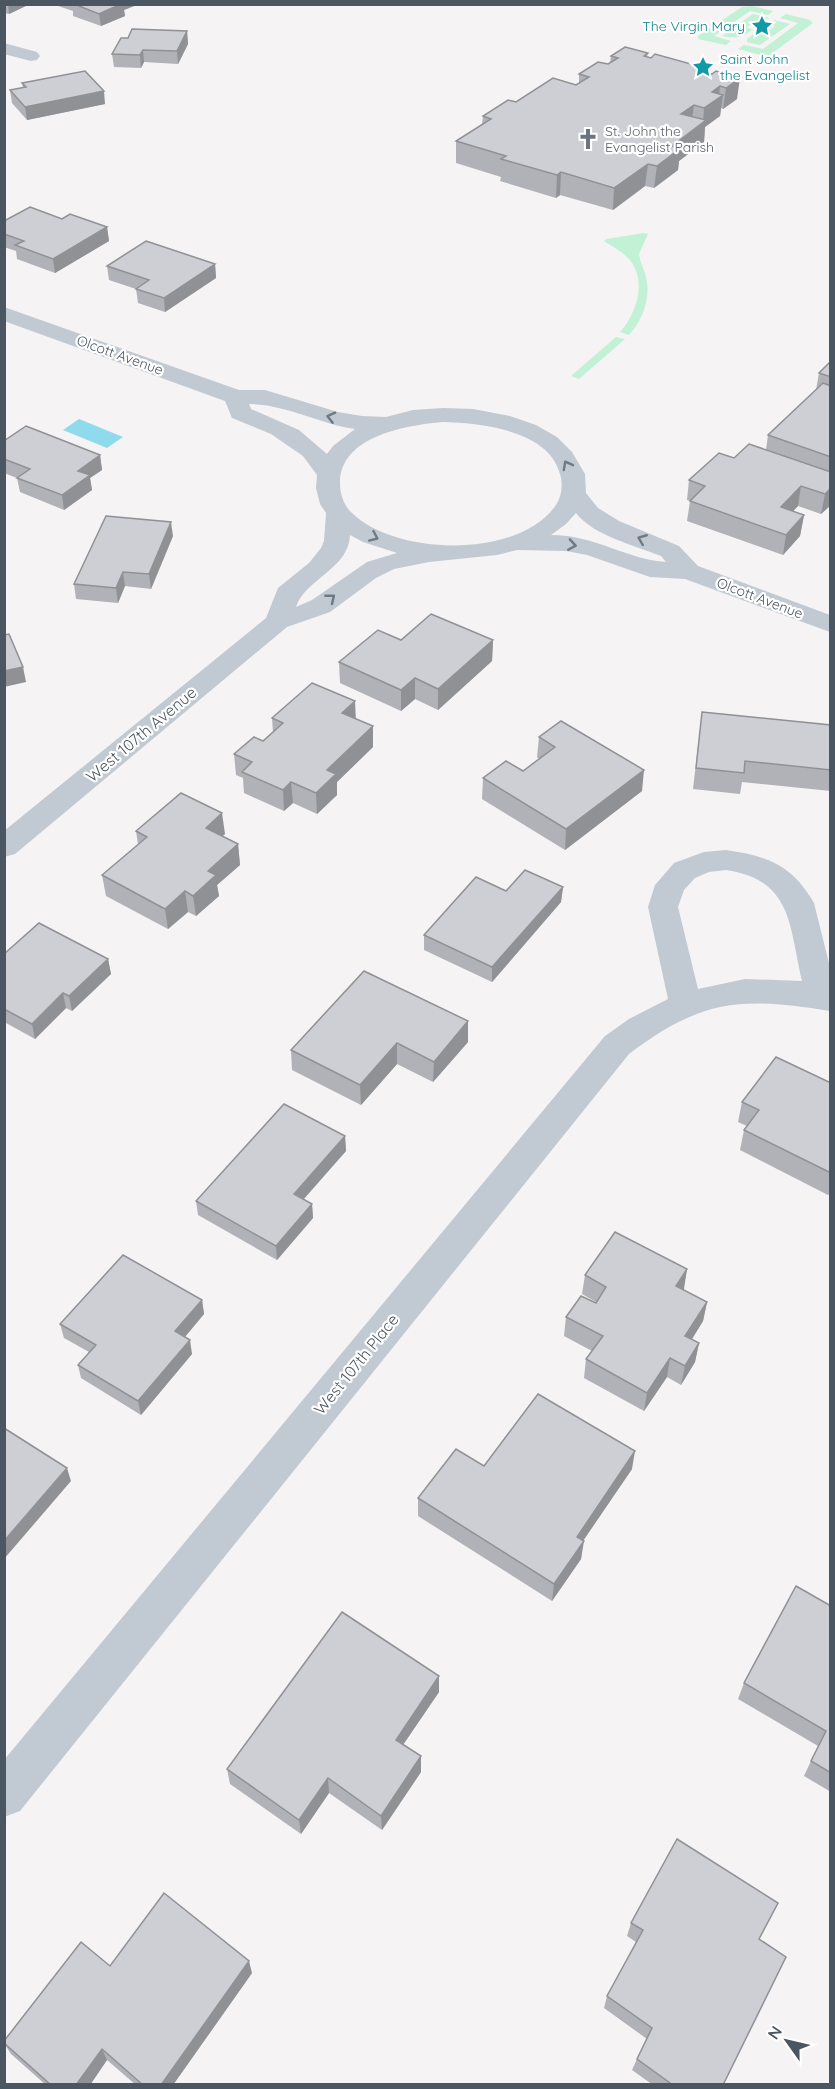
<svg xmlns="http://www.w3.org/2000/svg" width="835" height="2089" viewBox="0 0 835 2089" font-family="Quicksand,sans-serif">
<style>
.green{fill:#c3f1d5}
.water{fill:#90daee}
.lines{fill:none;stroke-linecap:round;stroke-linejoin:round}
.minor{fill:#c1cad2;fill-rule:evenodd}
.wall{fill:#b0b2b7}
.shaded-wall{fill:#909195}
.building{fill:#cdcfd5;stroke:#909195;stroke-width:1.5}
.oneway{stroke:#6e7983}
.labels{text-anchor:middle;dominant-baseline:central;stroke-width:4.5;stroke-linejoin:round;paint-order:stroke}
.far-culture-label{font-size:14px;fill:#0d838f;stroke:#fff;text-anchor:end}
.far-worship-label{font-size:14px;fill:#5b616d;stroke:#fff;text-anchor:start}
.far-street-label{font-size:14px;fill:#4a5661;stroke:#fff}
.street-label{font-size:16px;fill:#4a5661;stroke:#fff}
</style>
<rect width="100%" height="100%" fill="#f5f3f3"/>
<g class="green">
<polygon points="752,6 773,11 768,15 750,11 714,36 731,41 726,45 698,39 698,36 742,7"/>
<path d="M753,14L769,18L763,21H756L747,27L752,30C741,38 736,39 722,36Z"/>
<polygon points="786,14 810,20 813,23 770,55 761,55 738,49 744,45 763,49 798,23 780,18"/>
<polygon points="774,20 790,24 760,45 747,42 747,39 758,31 766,32 775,26 770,24"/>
<path d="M644,233L648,234L639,254C640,262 644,269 646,277C651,297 643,320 629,335L620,332C637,313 648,279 628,258C621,251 612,246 604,241L607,239Z"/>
<polygon points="616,337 625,339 579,379 571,376"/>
</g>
<polygon class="water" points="79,419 123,437 107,448 63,430"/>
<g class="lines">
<g class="minor">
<polygon points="4,43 37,52 40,56 37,60 31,61 4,54"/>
<path d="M4,307L239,390H265L338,412L362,416L386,417L413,410L443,408L473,409L510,416L536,425L557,437L572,452L585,474L586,493L598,508L619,521L679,546L698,566L830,615V632L685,579L650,577L587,555L566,551L517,550L497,555L429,562L394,569L376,578L330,612L287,627L15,854L4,857V831L266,618L278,588L309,563L321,548L324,541L326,513L320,504L316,488L317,475L303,456L271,434L232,418L225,401L4,321ZM249,404C285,404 320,424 355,429L333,446L327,454L299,430L251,409ZM443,422C480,423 549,430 560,474C563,484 562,496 556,505C519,559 396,556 352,513C344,506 340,494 340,484C339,436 407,425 443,422ZM576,513C594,536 634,545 661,556L666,562C628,560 595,535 551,535L566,524ZM350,535L363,542L397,553L367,562L312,600L296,607C305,579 349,569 350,535Z"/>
<path d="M726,850C768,856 792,865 814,903L830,967V1011C742,997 703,998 629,1054L20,1811L4,1817V1760L605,1036L629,1019L668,999L648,907L655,885L674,863L704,852ZM726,870C793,880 789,926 802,981L745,979L698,989L678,907L684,890L695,878L709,872Z"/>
</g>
</g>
<g class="wall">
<polygon points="4,4 28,4 28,5 9,14 4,13"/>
<polygon points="58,4 134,4 134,6 124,10 125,16 101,26 73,16 73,11 58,6"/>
<polygon points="187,31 188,44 178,64 144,62 141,68 114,67 112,54 128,38"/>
<polygon points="648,53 647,57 709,69 708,73 712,74 737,99 723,109 721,108 720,116 705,127 704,142 679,161 678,170 654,188 645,186 613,210 560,195 556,198 500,181 501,177 456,163 456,141 482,124 483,116 516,102 576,85 579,83 579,74 608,64 610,63 611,56"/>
<polygon points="22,83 105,104 27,120 12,103 10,90 23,88"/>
<polygon points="62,219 107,227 109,241 55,273 17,259 16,251 4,247 4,221"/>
<polygon points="215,264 216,278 165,312 138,303 136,289 109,280 107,266"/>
<polygon points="831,361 831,505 821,514 798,506 793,511 804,515 800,536 783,555 687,521 690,501 687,500 689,480 734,458 766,450 768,435 816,390 819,373"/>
<polygon points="4,441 100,455 102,470 90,478 92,490 64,510 20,492 17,478 4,473"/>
<polygon points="173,536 151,589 125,586 118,603 76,599 74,584"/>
<polygon points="401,640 493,640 492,661 438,710 415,699 401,711 340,683 339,662"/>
<polygon points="702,712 831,725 831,791 742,782 740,794 693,789"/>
<polygon points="272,718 355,719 373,747 337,782 337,795 317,814 293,803 284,811 244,793 243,778 236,775 234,754 263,741 273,733"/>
<polygon points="539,737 642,791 565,850 482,799 483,778 523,771 539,759 537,757"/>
<polygon points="136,831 225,834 222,836 238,844 240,865 217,885 219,896 196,916 188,912 168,929 106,896 102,875 138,844"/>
<polygon points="563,887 561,902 492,982 424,950 424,935 506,891"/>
<polygon points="4,954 108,959 111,974 72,1011 66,1008 35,1039 6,1023 4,1025"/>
<polygon points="468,1021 468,1042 433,1082 397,1064 361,1105 292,1070 291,1050"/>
<polygon points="831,1083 831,1192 828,1195 740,1150 744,1130 747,1126 738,1122 742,1102"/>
<polygon points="345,1136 346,1151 303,1199 312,1204 313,1218 277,1260 198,1215 196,1201"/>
<polygon points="687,1269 683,1290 707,1302 703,1321 692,1339 699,1343 695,1362 681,1385 667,1377 644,1411 584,1378 586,1359 592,1351 564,1336 566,1317 596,1302 582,1294 585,1275"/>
<polygon points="202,1300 204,1314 185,1337 192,1354 141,1415 81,1378 78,1365 89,1352 64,1338 60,1324"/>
<polygon points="484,1466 632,1469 583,1541 581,1559 552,1601 418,1516 418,1498"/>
<polygon points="831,1606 831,1792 804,1776 818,1746 738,1699 744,1683"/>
<polygon points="439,1676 439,1692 403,1745 421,1772 382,1830 329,1793 301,1834 230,1784 227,1769"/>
<polygon points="778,1903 759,1939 723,2085 653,2085 632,2070 637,2059 647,2039 604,2008 607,1996 636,1942 627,1936 631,1923"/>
<polygon points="110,1966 252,1973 173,2085 136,2085 107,2060 90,2085 46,2085 11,2054 4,2043"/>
</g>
<g class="shaded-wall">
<polygon points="8,4 28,4 28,5 9,14"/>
<polygon points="116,4 134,4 134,6 124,10 125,16 101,26 99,14"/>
<polygon points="187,31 188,44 178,64 177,51"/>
<polygon points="143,50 144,62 141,68 140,55"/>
<polygon points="740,78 737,99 723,109 726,88"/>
<polygon points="720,86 719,97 723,95 720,116 705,127 704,142 679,161 678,170 654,188 657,166 672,146 703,123 704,108 712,92"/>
<polygon points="104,91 105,104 27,120 25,107"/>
<polygon points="694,105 691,127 681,114"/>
<polygon points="648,164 645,186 613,210 614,188"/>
<polygon points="561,172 560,195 556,198 557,175"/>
<polygon points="107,227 109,241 55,273 53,259"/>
<polygon points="215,264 216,278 165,312 164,298"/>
<polygon points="100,455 102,470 90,478 92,490 64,510 62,495 78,471"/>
<polygon points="801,486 798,506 777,528 781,507"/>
<polygon points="831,488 831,505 821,514 825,494"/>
<polygon points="804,515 800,536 783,555 786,535"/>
<polygon points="171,522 173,536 151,589 149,574"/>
<polygon points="123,572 125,586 118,603 116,588"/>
<polygon points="493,640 492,661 438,710 438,689"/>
<polygon points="23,667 26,682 4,687 4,671"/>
<polygon points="415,678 415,699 401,711 401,690"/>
<polygon points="355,701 356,722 342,713"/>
<polygon points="373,726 373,747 337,782 337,795 317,814 316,793 327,770"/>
<polygon points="644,770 642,791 565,850 566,829"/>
<polygon points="291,782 293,803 284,811 283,790"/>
<polygon points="222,813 225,834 208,849 206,828"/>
<polygon points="238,844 240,865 217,885 219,896 196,916 193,896 208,871"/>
<polygon points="563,887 561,902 492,982 492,967"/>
<polygon points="185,891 188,912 168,929 165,909"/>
<polygon points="108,959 111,974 72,1011 69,996"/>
<polygon points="63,993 66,1008 35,1039 32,1024"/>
<polygon points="468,1021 468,1042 433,1082 434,1062"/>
<polygon points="397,1043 397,1064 361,1105 360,1085"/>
<polygon points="345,1136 346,1151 296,1208 294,1194"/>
<polygon points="312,1204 313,1218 277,1260 276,1246"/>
<polygon points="687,1269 684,1289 672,1305 676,1286"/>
<polygon points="202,1300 204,1314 178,1345 175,1331"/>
<polygon points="707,1302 703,1321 682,1355 685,1336"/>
<polygon points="190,1340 192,1354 141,1415 138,1401"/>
<polygon points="699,1343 695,1362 681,1385 685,1366"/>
<polygon points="670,1358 667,1377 644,1411 647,1393"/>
<polygon points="635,1451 632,1469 574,1554 577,1537"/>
<polygon points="67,1468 71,1481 4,1559 4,1541"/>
<polygon points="584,1541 581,1559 552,1601 554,1584"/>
<polygon points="439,1676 439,1692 396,1755 396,1740"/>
<polygon points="421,1756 421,1772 382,1830 381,1816"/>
<polygon points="328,1778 329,1793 301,1834 299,1820"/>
<polygon points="249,1961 252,1973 173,2085 161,2085"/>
<polygon points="102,2049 107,2060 90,2085 76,2085"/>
</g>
<g class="building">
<polygon points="74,4 121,4 99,14"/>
<polygon points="132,29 187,31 177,51 143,50 140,55 112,54 121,38 128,38"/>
<polygon points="625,47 648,53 644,56 651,58 655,54 709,69 704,72 712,74 716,71 740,78 726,88 720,86 712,92 723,95 704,108 694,105 681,114 706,120 672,146 681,148 657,166 648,164 614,188 561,172 557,175 501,159 506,156 456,141 491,119 483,116 508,100 516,102 553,78 576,85 589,77 579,74 598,62 608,64 618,58 611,56"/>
<polygon points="85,71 104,91 25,107 10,90 26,87 22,83"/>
<polygon points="30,207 62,219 70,214 107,227 53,259 15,245 24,241 4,234 4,221"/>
<polygon points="146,241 215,264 164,298 136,289 149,280 107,266"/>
<polygon points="831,361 831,377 819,373"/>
<polygon points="823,383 831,386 831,457 768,435"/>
<polygon points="26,426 100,455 78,471 90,475 62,495 17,478 30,469 4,459 4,441"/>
<polygon points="749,444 831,472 831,488 825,494 801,486 781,507 804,515 786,535 690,501 705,486 689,480 719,453 734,458"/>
<polygon points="106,516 171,522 149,574 123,572 116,588 74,584"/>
<polygon points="431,614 493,640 438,689 415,678 401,690 339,662 378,630 401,640"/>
<polygon points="9,634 23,667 4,671 4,635"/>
<polygon points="312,683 355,701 342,713 373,726 327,770 336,774 316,793 291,782 283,790 242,772 252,762 234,754 254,737 263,741 283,723 272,718"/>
<polygon points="702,712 831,725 831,770 745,761 744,773 696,768"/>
<polygon points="561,721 644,770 566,829 483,778 506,761 523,771 555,747 539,737"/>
<polygon points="181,793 222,813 206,828 238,844 208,871 216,875 193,896 185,891 165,909 102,875 147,837 136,831"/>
<polygon points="525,870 563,887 492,967 424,935 476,877 506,891"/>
<polygon points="39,923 108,959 69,996 63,993 32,1024 4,1009 4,954"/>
<polygon points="364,971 468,1021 434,1062 397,1043 360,1085 291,1050"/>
<polygon points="776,1057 831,1083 831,1173 744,1130 759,1110 742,1102"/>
<polygon points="284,1104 345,1136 294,1194 312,1204 276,1246 196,1201"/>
<polygon points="615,1232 687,1269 676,1286 707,1302 685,1336 699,1343 685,1366 670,1358 647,1393 586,1359 603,1336 566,1317 581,1296 596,1303 606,1287 585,1275"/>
<polygon points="123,1255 202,1300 175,1331 190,1340 138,1401 78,1365 96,1345 60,1324"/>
<polygon points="538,1394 635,1451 577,1537 584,1541 554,1584 418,1498 456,1449 484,1466"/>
<polygon points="4,1428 67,1468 4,1541"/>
<polygon points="796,1586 831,1606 831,1773 811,1761 826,1731 744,1683"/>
<polygon points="342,1612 439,1676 396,1740 421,1756 381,1816 328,1778 299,1820 227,1769"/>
<polygon points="677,1839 778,1903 759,1939 786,1957 723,2085 673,2085 637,2059 652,2028 607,1996 643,1930 631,1923"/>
<polygon points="164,1893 249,1961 161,2085 143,2085 102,2049 76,2085 51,2085 4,2043 4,2041 81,1942 110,1966"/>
</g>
<defs><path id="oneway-chevron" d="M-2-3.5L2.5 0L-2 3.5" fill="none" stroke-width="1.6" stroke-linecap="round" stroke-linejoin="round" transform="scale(1.5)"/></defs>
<g class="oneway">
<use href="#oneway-chevron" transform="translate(331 417) rotate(-166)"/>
<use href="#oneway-chevron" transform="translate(567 465) rotate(-118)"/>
<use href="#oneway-chevron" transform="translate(374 537) rotate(24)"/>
<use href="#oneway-chevron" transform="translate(642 539) rotate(-158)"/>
<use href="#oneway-chevron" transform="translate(572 545) rotate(9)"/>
<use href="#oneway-chevron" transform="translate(331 598) rotate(-39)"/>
</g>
<defs>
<symbol id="sight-bare" viewBox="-9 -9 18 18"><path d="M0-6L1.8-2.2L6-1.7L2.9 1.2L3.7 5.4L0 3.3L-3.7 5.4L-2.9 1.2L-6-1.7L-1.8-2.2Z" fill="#0f9aa8" stroke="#fff" stroke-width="2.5" paint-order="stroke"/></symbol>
<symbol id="church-bare" viewBox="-9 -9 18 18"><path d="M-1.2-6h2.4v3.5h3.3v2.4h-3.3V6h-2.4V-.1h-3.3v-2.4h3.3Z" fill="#6b7280" stroke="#fff" stroke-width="2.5" paint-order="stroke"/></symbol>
</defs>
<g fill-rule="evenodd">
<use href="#sight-bare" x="747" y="11" width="30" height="30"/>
<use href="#sight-bare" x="688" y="52" width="30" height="30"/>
<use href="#church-bare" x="573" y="124" width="30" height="30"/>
</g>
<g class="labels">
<g class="far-culture-label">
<text x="745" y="26">The Virgin Mary</text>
<text x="720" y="59" text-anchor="start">Saint John<tspan x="720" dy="16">the Evangelist</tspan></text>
</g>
<g class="far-worship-label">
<text x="605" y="131">St. John the<tspan x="605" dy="16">Evangelist Parish</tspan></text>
</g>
<g class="far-street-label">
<text transform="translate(120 355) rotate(20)">Olcott Avenue</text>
<text transform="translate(760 598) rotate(21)">Olcott Avenue</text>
</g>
<g class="street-label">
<text transform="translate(141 734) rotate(-40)">West 107th Avenue</text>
<text transform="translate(356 1364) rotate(-51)">West 107th Place</text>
</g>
</g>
<rect width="835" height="2089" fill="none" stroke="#4a5661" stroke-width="12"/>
<g transform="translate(787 2041) rotate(304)" stroke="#ffffff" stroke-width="4.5" paint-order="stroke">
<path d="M0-4.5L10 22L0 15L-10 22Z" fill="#4a5661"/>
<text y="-9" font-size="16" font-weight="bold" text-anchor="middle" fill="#4a5661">N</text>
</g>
</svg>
